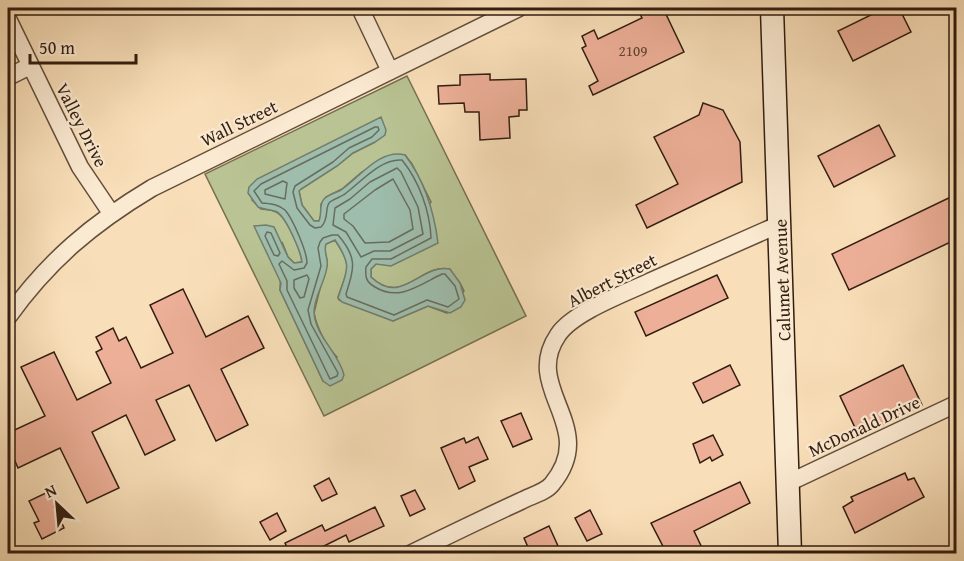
<svg xmlns="http://www.w3.org/2000/svg" width="964" height="561" viewBox="0 0 964 561" font-family="'Gentium Book Plus',serif">
<style>
.green{fill:#b9c393;stroke:#767051;stroke-width:1.5;fill-rule:evenodd}
.water{fill:#9ebdac;stroke:#737d6d;stroke-width:1.5}
.lines{fill:none;stroke-linecap:round;stroke-linejoin:round}
.shore{stroke:#686d5e;stroke-width:1.5}
.building{fill:#edaf98;stroke:#321d0f;stroke-width:1.5}
.minor-casing{stroke:#644e3a;stroke-width:19}
.secondary-casing{stroke:#321d0f;stroke-width:25}
.minor{stroke:#fbead2;stroke-width:16}
.secondary{stroke:#fbead2;stroke-width:22}
.labels{text-anchor:middle;dominant-baseline:central;stroke-width:4.5;stroke-linejoin:round;paint-order:stroke}
.number-label{font-size:15px;fill:#614231}
.street-label{font-size:18px;fill:#321d0f;stroke:#fbead2}
</style>
<rect width="100%" height="100%" fill="#f9dfb9"/>
<filter id="stains"><feTurbulence type="fractalNoise" baseFrequency=".00333" numOctaves="4"/><feColorMatrix values="0 0 0 0 .2 0 0 0 0 .09 0 0 0 0 .02 0 0 0 .5 -.17"/></filter>
<radialGradient id="worn" r=".72"><stop offset=".6" stop-color="#630" stop-opacity="0"/><stop offset="1" stop-color="#630" stop-opacity=".3"/></radialGradient>
<path class="green" d="M407,76L526,316L324,416L205,174ZM375,142L353,153L337,166L301,189L299,191L302,205L314,221H319L321,215V204L326,197L342,189L362,172L405,155L412,164L431,202L385,264H376L371,269V277C402,307 421,263 449,269L460,283L464,291L447,313L428,306L393,321L339,300L338,297C348,268 353,267 335,240L326,244L324,248L327,260L314,313C317,328 326,346 337,357L323,381L280,290L282,242L288,257L294,263L302,262C301,251 288,221 279,214C274,209 267,210 261,209L252,200Z"/>
<path class="water" d="M381,117L386,130L385,135L375,142L353,153L337,166L301,189L299,191L302,205L314,221H319C322,214 319,204 324,199C329,194 336,193 341,190C359,178 380,148 405,155C425,181 434,211 438,243L391,266L376,264L371,269V277C402,307 421,263 450,269L460,283L465,300L461,307L450,313L428,306L393,321L342,302L338,298C347,269 353,267 335,240L326,244C323,252 329,259 327,267C325,282 314,297 314,312C315,336 339,353 344,375L342,380L330,386L323,381L280,290L281,283L254,226L266,225L274,227L288,257L294,263L302,262C301,252 286,217 277,212C271,209 264,210 258,207L248,193L249,187L257,179Z"/>
<g class="lines">
<g class="shore">
<path d="M375,127H378L379,130L372,137L349,148L333,162L295,186L293,192L297,208L310,225L315,228L321,227C330,218 324,207 330,202C335,198 342,197 346,193C361,182 381,158 402,160C419,181 430,211 431,238L391,259H372L366,267C365,277 366,282 375,287C399,302 419,285 442,274H445L455,286L459,299L448,307L427,300L394,315L347,297L346,294C354,268 358,258 338,235H332L323,238L320,242L318,248L321,266L308,310L311,324L338,373L337,376L330,379L287,290V281L279,264L282,261L294,270L304,268L307,263C307,252 293,219 285,210C278,204 271,204 262,203L254,191L261,184Z"/>
<polygon points="397,168 401,172 418,207 423,234 390,251 374,251 361,257 346,232 333,225 335,208 350,199 370,182"/>
<polygon points="393,179 410,210 413,229 389,242 365,243 353,226 344,219 344,214 375,190"/>
<polygon points="283,181 287,183 285,199 265,194 265,190"/>
<polygon points="267,232 271,233 280,253 278,256 274,255 265,236"/>
<polygon points="307,275 309,279 304,297 300,298 294,288 294,280"/>
</g>
</g>
<g class="building">
<polygon points="647,8 663,8 684,52 593,95 589,86 598,81 582,48 586,46 582,36 594,30 598,39 642,18 639,12"/>
<polygon points="885,8 899,8 911,32 853,61 838,31"/>
<polygon points="490,74 490,80 526,79 527,110 519,110 519,116 509,117 510,138 480,140 479,112 465,112 464,103 439,104 438,86 460,85 460,75"/>
<polygon points="703,103 723,110 740,142 742,182 647,228 636,205 678,184 654,137 699,115"/>
<polygon points="879,125 895,156 834,187 818,156"/>
<polygon points="957,194 957,239 849,290 832,254"/>
<polygon points="717,275 728,298 646,336 635,312"/>
<polygon points="183,289 206,337 248,316 264,348 221,369 248,425 216,441 189,385 156,400 175,440 145,455 126,415 92,432 119,488 87,503 60,448 18,468 8,445 8,433 45,416 21,367 54,352 77,400 111,383 96,352 102,349 96,337 113,328 119,341 126,337 141,368 173,353 150,305"/>
<polygon points="730,365 740,385 703,403 693,383"/>
<polygon points="903,365 922,405 859,436 840,396"/>
<polygon points="521,413 532,439 513,447 501,421"/>
<polygon points="713,435 723,455 712,461 710,457 700,463 693,444"/>
<polygon points="478,437 488,459 469,467 475,481 459,489 441,448 464,438 466,443"/>
<polygon points="905,473 908,480 914,478 924,497 855,533 843,507 853,501 851,497"/>
<polygon points="329,478 337,494 322,501 314,486"/>
<polygon points="740,482 750,503 694,531 705,554 667,554 651,523"/>
<polygon points="415,490 425,509 410,516 401,496"/>
<polygon points="50,491 56,504 54,506 64,528 42,539 34,523 39,521 29,501"/>
<polygon points="375,507 384,526 349,542 346,535 308,554 290,554 285,543 322,525 325,531"/>
<polygon points="590,510 602,534 587,541 575,518"/>
<polygon points="277,513 286,531 270,540 260,522"/>
<polygon points="549,526 558,546 543,554 531,554 524,538"/>
</g>
<g class="lines">
<defs>
<g id="minor">
<polyline points="360,8 390,71"/>
<polyline points="8,19 80,167 111,213"/>
<polyline points="8,77 30,66"/>
<path d="M8,317C49,260 92,224 152,188L519,8"/>
<polyline points="788,483 956,404"/>
<path d="M410,554C447,536 484,518 521,501C530,496 546,492 552,484C600,426 521,389 558,335C573,312 626,293 651,281C694,262 737,243 780,224"/>
</g>
<polyline id="secondary" points="772,8 790,554"/>
</defs>
<use href="#minor" class="minor-casing"/>
<use href="#secondary" class="secondary-casing"/>
<use href="#minor" class="minor"/>
<use href="#secondary" class="secondary"/>
</g>
<g class="labels">
<g class="number-label">
<text x="633" y="50">2109</text>
</g>
<g class="street-label">
<text transform="translate(239 123) rotate(-26)">Wall Street</text>
<text transform="translate(82 125) rotate(63)">Valley Drive</text>
<text transform="translate(612 280) rotate(-27)">Albert Street</text>
<text transform="translate(782 280) rotate(-92)">Calumet Avenue</text>
<text transform="translate(864 426) rotate(-25)">McDonald Drive</text>
</g>
</g>
<rect width="964" height="561" fill="none" stroke="#f9dfb9" stroke-width="30"/>
<rect x="9" y="9" width="946" height="543" fill="none" stroke="#321d0f" stroke-width="3"/>
<rect x="15" y="15" width="934" height="531" fill="none" stroke="#321d0f" stroke-width="1.5"/>
<g transform="translate(57 504) rotate(334)" stroke="#fbead2" stroke-width="4.5" paint-order="stroke">
<path d="M0-4.5L10 22L0 15L-10 22Z" fill="#321d0f"/>
<text y="-9" font-size="16" font-weight="bold" text-anchor="middle" fill="#321d0f">N</text>
</g>
<path d="M30 54v9h106v-9" fill="none" stroke="#321d0f" stroke-width="3"/>
<text x="39" y="54" font-size="18" fill="#321d0f" stroke="#fbead2" stroke-width="4.5" paint-order="stroke">50 m</text>
<rect width="100%" height="100%" filter="url(#stains)"/>
<rect width="100%" height="100%" fill="url(#worn)"/>
</svg>
